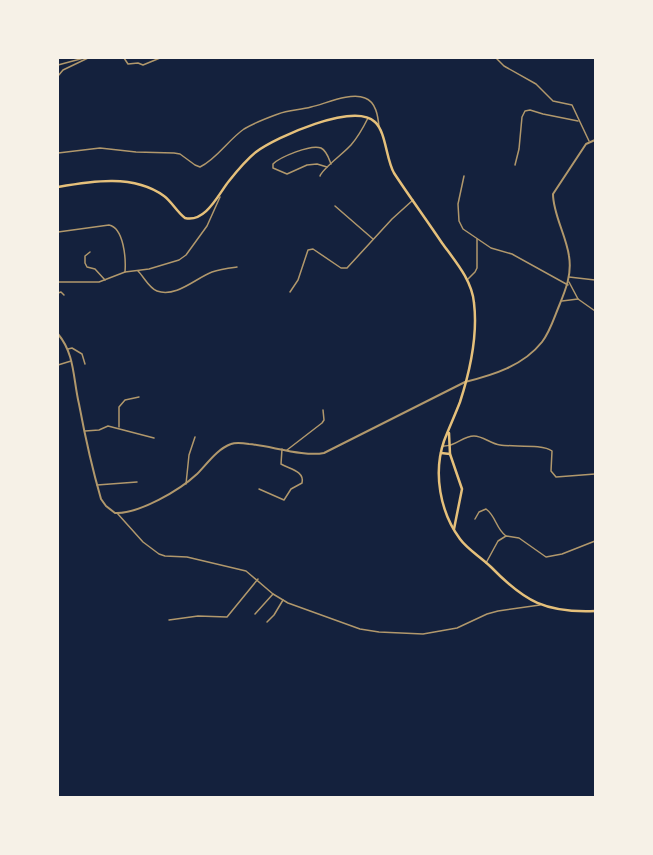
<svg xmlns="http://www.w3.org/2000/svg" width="653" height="855" viewBox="0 0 653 855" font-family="Poppins,sans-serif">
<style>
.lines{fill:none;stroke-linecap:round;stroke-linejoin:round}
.minor{stroke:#b1986c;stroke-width:1.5}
.tertiary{stroke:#b1986c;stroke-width:2}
.primary{stroke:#e5c07b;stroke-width:2.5}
</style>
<rect width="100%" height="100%" fill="#14213d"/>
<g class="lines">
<g class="minor">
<polyline points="124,58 128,64 138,63 143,65 160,58"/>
<polyline points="496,58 504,66 536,84 553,101 572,105 589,141"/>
<polyline points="58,65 84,58"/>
<polyline points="58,76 63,70 88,58"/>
<path d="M58,153L100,148L136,152L174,153L180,154L195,165L200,167C217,159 228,140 244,129C254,123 267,118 278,114C288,110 300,110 311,107C325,104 350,92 365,98C376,102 378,116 379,127"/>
<polyline points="515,165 519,149 522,117 525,111 530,110 543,114 578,121"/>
<path d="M327,167L317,164L307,165L287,174L273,168V164C280,157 311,144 321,148C327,151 329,159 331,164"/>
<path d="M320,176C322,169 344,153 351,145C358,137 363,128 368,118"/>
<polyline points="464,176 458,204 459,221 463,229 491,248 512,254 568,285"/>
<polyline points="335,206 373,239"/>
<path d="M58,232L109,225C124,228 126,259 125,272"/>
<polyline points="90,252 85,256 85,263 87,267 95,269 105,280"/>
<path d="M138,271C144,277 149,288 157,291C176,298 196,278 212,272C220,269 229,268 237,267"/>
<polyline points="569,277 595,280"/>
<polyline points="468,279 475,272 477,268 477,239"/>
<polyline points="58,282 99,282 125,272 149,269 179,260 186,255 207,226 220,197"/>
<polyline points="569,282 578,299 595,311"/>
<polyline points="290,292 298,280 308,250 313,249 341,268 347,268 392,219 413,200"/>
<polyline points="58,293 61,292 64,295"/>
<polyline points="562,301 578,299"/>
<polyline points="68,349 72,348 82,354 85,364"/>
<polyline points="58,365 71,361"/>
<polyline points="119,427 119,407 125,400 139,397"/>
<polyline points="85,431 99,430 108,426 154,438"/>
<path d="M443,446C456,447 462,436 474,436C483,436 491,444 500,445C514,447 543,444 552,451L551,471L556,477L595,474"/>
<polyline points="287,450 322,423 324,420 323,410"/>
<polyline points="186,484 189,455 195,437"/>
<polyline points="97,485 137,482"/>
<path d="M259,489L284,500L291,489L302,483C305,471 289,469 281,464L282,449"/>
<polyline points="117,513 143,542 159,554 165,556 187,557 246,571 273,594 288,603 360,629 379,632 423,634 457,628 487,614 498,611 540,605"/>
<path d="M475,519L479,512L486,509C496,516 496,529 506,536"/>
<polyline points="486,563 498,541 506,536 519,538 546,557 562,554 595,541"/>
<polyline points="255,614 273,594"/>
<polyline points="169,620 198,616 227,617 258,579"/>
<polyline points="267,622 274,615 283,600"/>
</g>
<path class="tertiary" d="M58,334C75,354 73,379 79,404C85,436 92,468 101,499L106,506L115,513C139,514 180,490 197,474C207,464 217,449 231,444C236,442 243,443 249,444C271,446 304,457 324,453L465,382C493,375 523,366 542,342C550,332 554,318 559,306C566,289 572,274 569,256C566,235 553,214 553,194L586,144L595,140"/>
<g class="primary">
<path d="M58,187C92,181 134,174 164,196C172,202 177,212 185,218C206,223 219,193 229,181C237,171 246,160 256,152C276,137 354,102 375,122C386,132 386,159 394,173C409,196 426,219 442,243C455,261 472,280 474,303C478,336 470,371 460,402C455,415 449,428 444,441C433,473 440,512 460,539C468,550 481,557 491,567C525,602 546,613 595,611"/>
<polyline points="449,433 450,454 462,489 454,529"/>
<polyline points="441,453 450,454"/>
</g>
</g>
<rect width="653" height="855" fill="none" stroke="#f6f1e7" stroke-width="118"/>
</svg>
